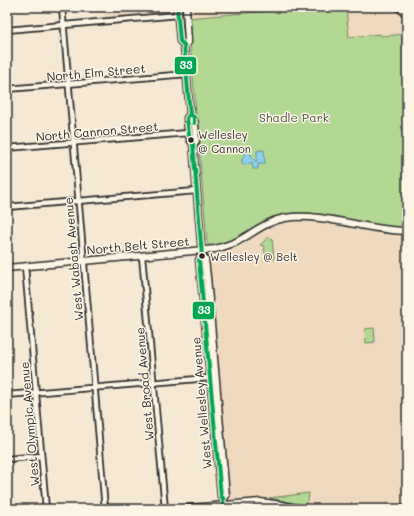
<svg xmlns="http://www.w3.org/2000/svg" width="414" height="516" viewBox="0 0 414 516" font-family="Mali,sans-serif">
<style>
.built{fill:#efdabf}
.green{fill:#b3d894;stroke:#6f8260}
.water{fill:#8bd0ec;stroke:#658e9f}
.lines{fill:none;stroke-linecap:round;stroke-linejoin:round}
.street-casing{stroke:#2b2b2b;stroke-width:8}
.secondary-casing{stroke:#2b2b2b;stroke-width:9}
.street{stroke:#fcf5e5;stroke-width:4.5}
.secondary{stroke:#fcf5e5;stroke-width:6}
.bus-1-casing{stroke:#fcf5e5;stroke-width:7}
.bus-1{stroke:#00a651;stroke-width:4}
.bus-dot{fill:#2b2b2b;stroke:#fcf5e5;stroke-width:1.5}
.labels{text-anchor:middle;dominant-baseline:central;stroke-width:3;stroke-linejoin:round;paint-order:stroke}
.bus-label{font-size:11px;fill:#2b2b2b;stroke:#fcf5e5;text-anchor:start}
.street-label{font-size:12px;fill:#2b2b2b;stroke:#fcf5e5}
.park-label{font-size:12px;fill:#4d5645;stroke:#fcf5e5}
.line-badge{stroke:#fcf5e5;stroke-width:1.5}
.badge-label{font-size:11px;text-anchor:middle;font-weight:bold;fill:#fff}
</style>
<rect width="100%" height="100%" fill="#f6e9d4"/>
<filter id="ink" filterUnits="userSpaceOnUse"><feTurbulence type="fractalNoise" baseFrequency=".025" numOctaves="2"/><feDisplacementMap in="SourceGraphic" scale="8" xChannelSelector="R" yChannelSelector="G"/><feConvolveMatrix kernelMatrix="1 2 1 2 8 2 1 2 1" color-interpolation-filters="sRGB"/></filter>
<g filter="url(#ink)">
<g class="built">
<polygon points="104,7 175,7 175,12 105,20"/>
<polygon points="188,7 312,7 188,18"/>
<polygon points="328,7 393,7 406,19 407,34 349,37 332,10"/>
<polygon points="303,221 324,222 372,232 407,235 407,505 366,509 312,509 271,499 256,499 234,500 230,499 229,496 209,256 211,254 220,252 238,246 277,224"/>
</g>
<g class="green">
<path d="M312,7H328L332,10L346,8L349,37L380,34L381,36L407,34V228C399,227 391,227 382,226C351,222 317,209 285,214C257,219 236,246 209,246L207,242L188,18Z"/>
<polygon points="269,237 272,239 274,259 269,260 264,251 265,247 264,246 260,245"/>
<polygon points="374,328 375,342 366,343 365,329"/>
<polygon points="309,493 308,501 304,505 269,498"/>
</g>
<polygon class="water" points="264,150 265,164 258,164 258,169 253,169 252,162 246,165 242,163 242,159 246,152 249,152 255,161 257,161 257,151"/>
<g class="lines">
<defs>
<g id="street">
<polyline points="62,7 105,509"/>
<polyline points="397,7 407,15"/>
<polyline points="7,30 178,15"/>
<polyline points="7,89 187,74"/>
<polyline points="7,148 188,133"/>
<polyline points="7,207 196,191"/>
<polyline points="142,256 165,509"/>
<polyline points="25,266 46,509"/>
<polyline points="7,395 209,378"/>
<polyline points="7,459 41,456"/>
</g>
<g id="secondary">
<path d="M177,7L180,41L184,45L190,114C197,119 195,133 196,141L193,144"/>
<polyline points="184,45 188,42 186,7"/>
<path d="M190,114L187,118C188,127 187,137 193,144L202,256L199,260L201,279L221,496L223,498L224,509"/>
<polyline points="202,256 205,259 207,277 226,496 223,498"/>
<path d="M7,268L215,249C222,247 229,245 236,242C252,234 266,221 285,218C326,212 366,231 407,231"/>
<polyline points="179,509 260,502 282,505 299,509"/>
<polyline points="402,509 407,509"/>
</g>
</defs>
<use href="#street" class="street-casing"/>
<use href="#secondary" class="secondary-casing"/>
<use href="#street" class="street"/>
<use href="#secondary" class="secondary"/>
<defs>
<g id="bus-1">
<polyline points="177,7 180,41 184,45 190,114 194,117 194,123"/>
<polyline points="190,114 187,118 189,135 193,144 202,256 199,260 221,496 223,498 224,509"/>
</g>
</defs>
<use href="#bus-1" class="bus-1-casing"/>
<use href="#bus-1" class="bus-1"/>
</g>
</g>
<g class="bus-dot">
<circle cx="191" cy="140" r="3.5"/>
<circle cx="202" cy="256" r="3.5"/>
</g>
<g class="labels">
<g class="bus-label">
<text x="198" y="134">Wellesley<tspan x="198" dy="14">@ Cannon</tspan></text>
<text x="210" y="256">Wellesley @ Belt</text>
</g>
<g class="street-label">
<text transform="translate(96 72) rotate(-5)">North Elm Street</text>
<text transform="translate(97 131) rotate(-5)">North Cannon Street</text>
<text transform="translate(138 245) rotate(-5)">North Belt Street</text>
<text transform="translate(73 259) rotate(-95)">West Wabash Avenue</text>
<text transform="translate(144 384) rotate(-95)">West Broad Avenue</text>
<text transform="translate(201 403) rotate(-95)">West Wellesley Avenue</text>
<text transform="translate(29 424) rotate(-95)">West Olympic Avenue</text>
</g>
<g class="park-label">
<text x="294" y="117">Shadle Park</text>
</g>
</g>
<g class="line-badge">
<rect x="174" y="56" width="23" height="19" rx="4" fill="#00a651"/>
<rect x="192" y="301" width="23" height="19" rx="4" fill="#00a651"/>
</g>
<g class="badge-label">
<text x="186" y="69">33</text>
<text x="204" y="314">33</text>
</g>
<rect width="414" height="516" fill="none" stroke="#fcf5e5" stroke-width="24"/>
<rect x="12" y="12" width="390" height="492" fill="none" stroke="#2b2b2b" stroke-width="1.5" filter="url(#ink)"/>
</svg>
